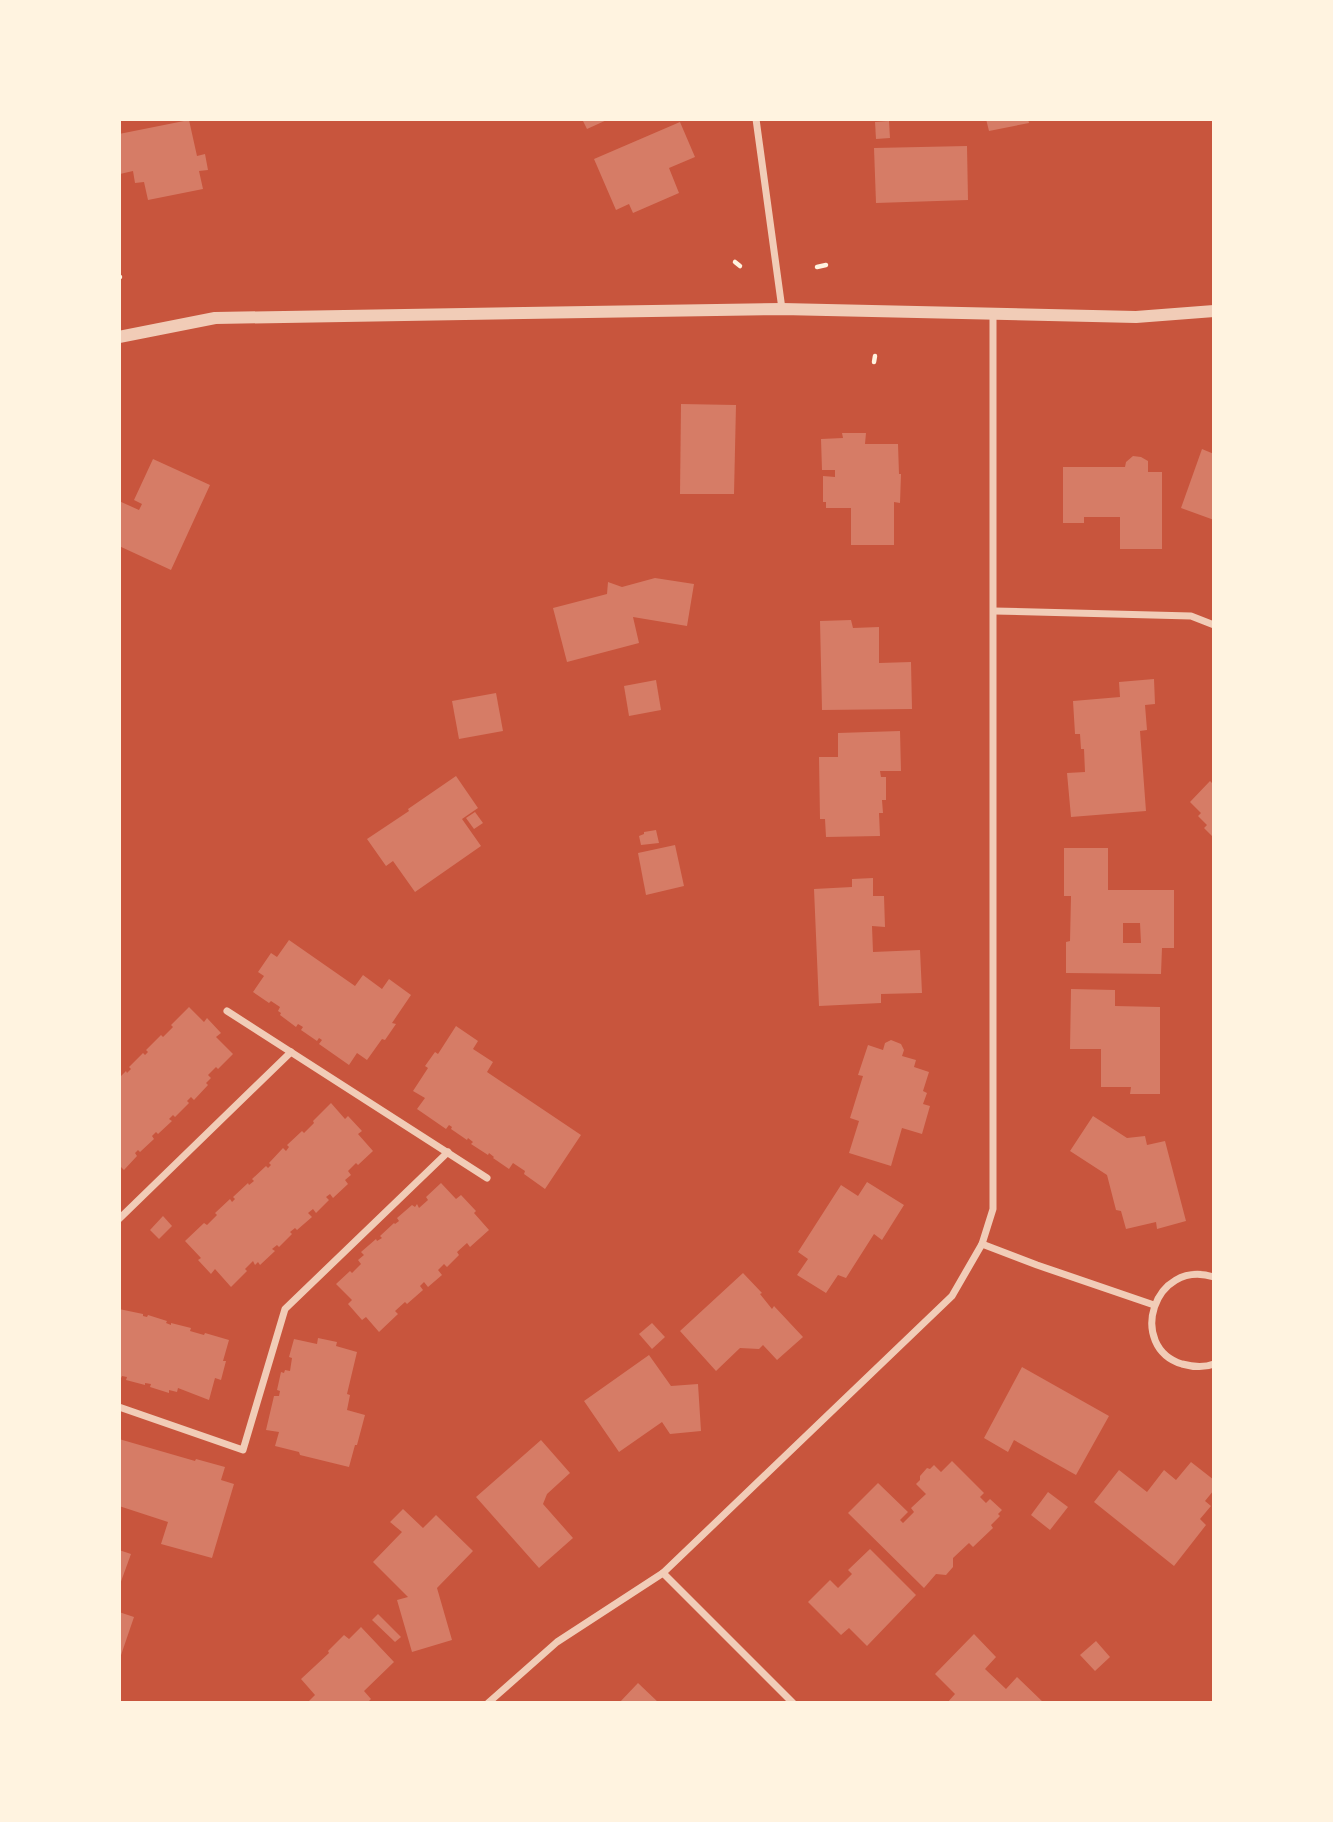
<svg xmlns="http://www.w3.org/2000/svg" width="1333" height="1822" viewBox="0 0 1333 1822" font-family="'Source Sans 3',sans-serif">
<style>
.building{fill:#d67c66;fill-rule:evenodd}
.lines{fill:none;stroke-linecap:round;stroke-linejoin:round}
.path{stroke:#fff3e0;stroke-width:4.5}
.minor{stroke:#f1ccb7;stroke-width:7}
.tertiary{stroke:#f1ccb7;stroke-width:12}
</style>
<rect width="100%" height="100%" fill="#c8553d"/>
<g class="building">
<polygon points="582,119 609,119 587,129"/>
<polygon points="986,119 1028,119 1029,123 989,131"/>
<polygon points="189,120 197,156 205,154 208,170 199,171 203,189 148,200 144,182 135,183 133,171 120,174 119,134"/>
<polygon points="889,121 890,138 876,139 875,122"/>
<polygon points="680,122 695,157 669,168 679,193 633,213 629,204 616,210 594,159"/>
<polygon points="967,146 968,200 876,203 874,148"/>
<polygon points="681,404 736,405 734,494 680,494"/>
<polygon points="842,433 866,433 865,444 898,444 899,474 901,474 900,503 894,502 894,545 851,545 851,508 826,508 826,502 823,502 823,476 835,477 835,470 822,470 821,439 843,438"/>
<polygon points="1202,449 1214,454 1214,520 1181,508"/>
<polygon points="1133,456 1141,457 1148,461 1148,472 1162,472 1162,549 1120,549 1120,517 1084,517 1084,523 1063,523 1063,467 1125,467 1126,462"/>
<polygon points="153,459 210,485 171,570 119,546 119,501 139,510 142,504 134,500"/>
<polygon points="655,578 694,584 687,626 633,617 639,643 567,662 553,608 607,594 608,582 622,587"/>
<polygon points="851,620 853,628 879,627 879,663 911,662 912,709 822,710 820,621"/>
<polygon points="1154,679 1155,704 1145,705 1147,730 1140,731 1146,811 1071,817 1067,773 1085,772 1084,749 1081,749 1080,734 1075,734 1073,701 1120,697 1119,682"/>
<polygon points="656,680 661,710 629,716 624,686"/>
<polygon points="496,693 503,731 459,739 452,701"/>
<polygon points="900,731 901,771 880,771 881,777 886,777 886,800 882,800 883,813 879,813 880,836 826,837 825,819 820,819 819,757 838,757 838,733"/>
<polygon points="456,776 478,808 462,819 481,846 415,892 393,861 386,866 367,839 409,811 408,809"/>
<polygon points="1210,781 1214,785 1214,838 1204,828 1207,825 1198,816 1201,813 1190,802"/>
<polygon points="475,812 483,823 474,829 466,818"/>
<polygon points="656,830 659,843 641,845 639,836 644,834 644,832"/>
<polygon points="675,845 684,886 646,895 638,853"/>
<path d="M1064,848H1108V890H1174V948H1162L1161,974L1066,973V942L1070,941L1071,896H1064ZM1123,923H1140L1141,943H1123Z"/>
<polygon points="873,878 873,896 884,896 885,927 872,926 873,952 920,950 922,993 881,994 881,1003 819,1006 814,889 852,887 852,879"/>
<polygon points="289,940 355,986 363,975 382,989 389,979 411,995 392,1023 396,1024 385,1040 382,1039 367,1060 357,1053 349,1065 319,1044 322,1040 319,1038 317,1041 301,1030 303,1027 298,1024 296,1027 280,1015 281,1013 278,1011 280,1007 271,1001 269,1003 253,992 264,976 258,972 271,953 277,957"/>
<polygon points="1071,989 1115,990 1115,1006 1160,1007 1160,1094 1130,1094 1131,1087 1101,1087 1101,1049 1070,1049"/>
<polygon points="189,1007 204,1022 207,1018 221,1033 216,1037 233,1054 218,1069 216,1067 208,1075 211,1078 206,1083 208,1085 194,1100 191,1097 187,1101 189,1103 175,1117 173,1115 169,1119 172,1121 158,1134 156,1132 152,1136 154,1139 140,1152 138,1150 135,1153 137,1156 124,1170 121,1167 119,1169 119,1078 126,1071 127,1073 131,1069 129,1067 143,1053 145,1055 148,1052 146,1050 161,1035 163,1037 173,1027 171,1025"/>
<polygon points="456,1026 478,1041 473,1049 493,1062 487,1072 581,1135 545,1189 524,1174 525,1171 513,1163 509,1169 493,1158 494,1157 489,1153 488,1155 471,1144 473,1142 468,1138 467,1140 451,1129 452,1127 449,1125 446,1129 417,1109 425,1098 413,1091 428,1068 425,1066 435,1052 438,1054"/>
<polygon points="891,1040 901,1044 904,1050 902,1056 916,1060 914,1067 929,1072 923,1091 927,1093 923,1104 930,1106 922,1134 902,1128 891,1166 849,1153 859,1121 850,1118 863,1076 858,1075 868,1045 883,1050 885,1043"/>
<polygon points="331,1103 345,1119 348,1116 362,1131 358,1134 373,1151 358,1165 356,1163 348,1171 351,1175 345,1180 348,1184 333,1198 330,1194 326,1197 329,1200 316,1213 313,1209 308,1213 312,1217 297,1230 295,1228 290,1232 292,1234 279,1247 277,1245 272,1249 275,1251 260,1265 258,1262 255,1265 253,1261 245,1269 247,1271 231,1287 215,1269 211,1274 198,1260 201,1258 185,1241 204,1223 207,1225 217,1215 215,1213 230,1199 232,1202 235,1199 233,1197 248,1183 249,1185 254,1181 252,1179 266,1166 268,1168 271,1165 269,1163 283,1148 286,1151 289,1147 287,1145 302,1131 304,1133 314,1123 313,1121"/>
<polygon points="1093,1116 1127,1138 1145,1136 1147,1145 1165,1141 1186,1221 1157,1229 1156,1222 1126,1229 1121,1211 1116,1210 1107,1175 1070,1151"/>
<polygon points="867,1182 904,1205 882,1240 874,1234 846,1278 838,1275 826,1293 797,1275 808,1259 798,1252 841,1185 858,1196"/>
<polygon points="441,1183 456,1199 461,1195 476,1211 474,1213 489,1230 470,1247 467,1243 457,1252 459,1255 447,1267 444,1264 438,1270 442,1275 428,1287 424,1282 420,1286 423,1290 407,1304 405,1302 395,1311 398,1314 379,1332 366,1317 362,1320 348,1304 352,1300 336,1284 350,1271 352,1273 361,1264 358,1260 364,1255 361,1252 376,1239 377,1241 382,1238 380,1236 394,1223 395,1224 399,1221 397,1218 412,1205 415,1207 417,1204 419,1208 428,1200 426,1197"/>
<polygon points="163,1216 172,1226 159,1239 150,1230"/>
<polygon points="743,1273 762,1293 760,1294 772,1309 774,1306 803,1337 777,1360 763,1345 759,1349 740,1348 716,1371 680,1331"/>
<polygon points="119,1309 143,1314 143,1316 147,1317 148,1315 167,1321 166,1323 171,1325 171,1323 191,1328 190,1331 204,1335 205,1333 229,1340 223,1361 226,1361 221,1380 215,1378 209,1400 178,1388 177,1392 169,1390 169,1393 150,1387 151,1384 145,1383 145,1385 126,1380 127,1377 122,1376 121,1378 119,1377"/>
<polygon points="652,1323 665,1337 652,1349 639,1334"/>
<polygon points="318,1338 337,1342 336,1346 357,1352 347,1394 350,1395 347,1410 365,1415 357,1445 355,1445 349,1467 300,1455 299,1452 275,1446 279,1432 266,1430 274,1396 279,1396 280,1391 277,1390 281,1372 284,1373 285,1370 290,1371 292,1358 289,1357 294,1339 317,1344"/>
<polygon points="649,1355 671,1386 698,1384 701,1431 670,1434 662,1422 619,1452 584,1401"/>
<polygon points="1022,1367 1109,1416 1076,1475 1014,1440 1008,1452 984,1438"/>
<polygon points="119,1439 195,1461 196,1459 225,1467 221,1480 234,1484 212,1558 161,1544 168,1522 119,1506"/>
<polygon points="541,1440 570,1473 547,1494 543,1504 573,1538 539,1568 476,1497"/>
<polygon points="952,1461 984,1493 980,1497 986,1503 990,1499 1002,1510 998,1514 1000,1516 991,1525 993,1528 973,1547 969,1543 953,1558 953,1567 946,1575 936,1574 924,1588 848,1513 878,1483 908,1512 900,1520 903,1523 914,1512 911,1508 926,1494 916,1484 920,1480 920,1476 927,1468 930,1469 934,1465 941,1472"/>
<polygon points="1191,1462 1214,1480 1214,1490 1205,1501 1211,1506 1200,1519 1206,1525 1174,1566 1094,1502 1119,1470 1147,1492 1164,1470 1176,1480"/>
<polygon points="1048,1492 1068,1507 1050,1530 1031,1515"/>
<polygon points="403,1509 423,1528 436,1515 473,1551 437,1588 452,1640 412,1652 397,1600 408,1597 373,1562 402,1532 390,1522"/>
<polygon points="870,1549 916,1595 867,1646 849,1628 841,1635 808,1602 830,1580 838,1588 852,1574 848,1570"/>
<polygon points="119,1550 131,1554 119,1587"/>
<polygon points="119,1612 134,1617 119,1661"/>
<polygon points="378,1614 401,1637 395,1642 372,1620"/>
<polygon points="361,1627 394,1662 364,1691 371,1699 367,1703 307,1703 315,1695 301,1679 329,1653 328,1651 344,1635 349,1639"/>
<polygon points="974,1634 996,1657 985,1669 1006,1689 1017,1677 1044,1703 947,1703 955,1694 935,1674"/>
<polygon points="1096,1641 1110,1657 1095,1671 1080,1655"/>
<polygon points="638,1683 659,1703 619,1703"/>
</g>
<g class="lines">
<g class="path">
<polyline points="735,262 740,266"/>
<polyline points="817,267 826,265"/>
<polyline points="119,277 120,277"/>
<polyline points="874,362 875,356"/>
</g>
<g class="minor">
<polyline points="756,119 782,309"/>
<polyline points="994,611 1191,616 1214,625"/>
<polyline points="227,1011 487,1178"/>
<polyline points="119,1219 291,1052"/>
<polyline points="982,1244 1037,1265 1154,1305"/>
<path d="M1214,1277C1153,1258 1127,1347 1182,1364C1193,1367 1204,1368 1214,1364"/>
<polyline points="119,1407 243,1450 285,1309 448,1152"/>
<polyline points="663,1573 793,1703"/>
<polyline points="488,1703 557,1642 663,1573 952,1296 982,1244 993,1209 993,315"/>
</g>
<polyline class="tertiary" points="119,337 215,318 782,309 1136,317 1214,311"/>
</g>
<rect width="1333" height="1822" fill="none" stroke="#fff3e0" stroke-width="242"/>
</svg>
